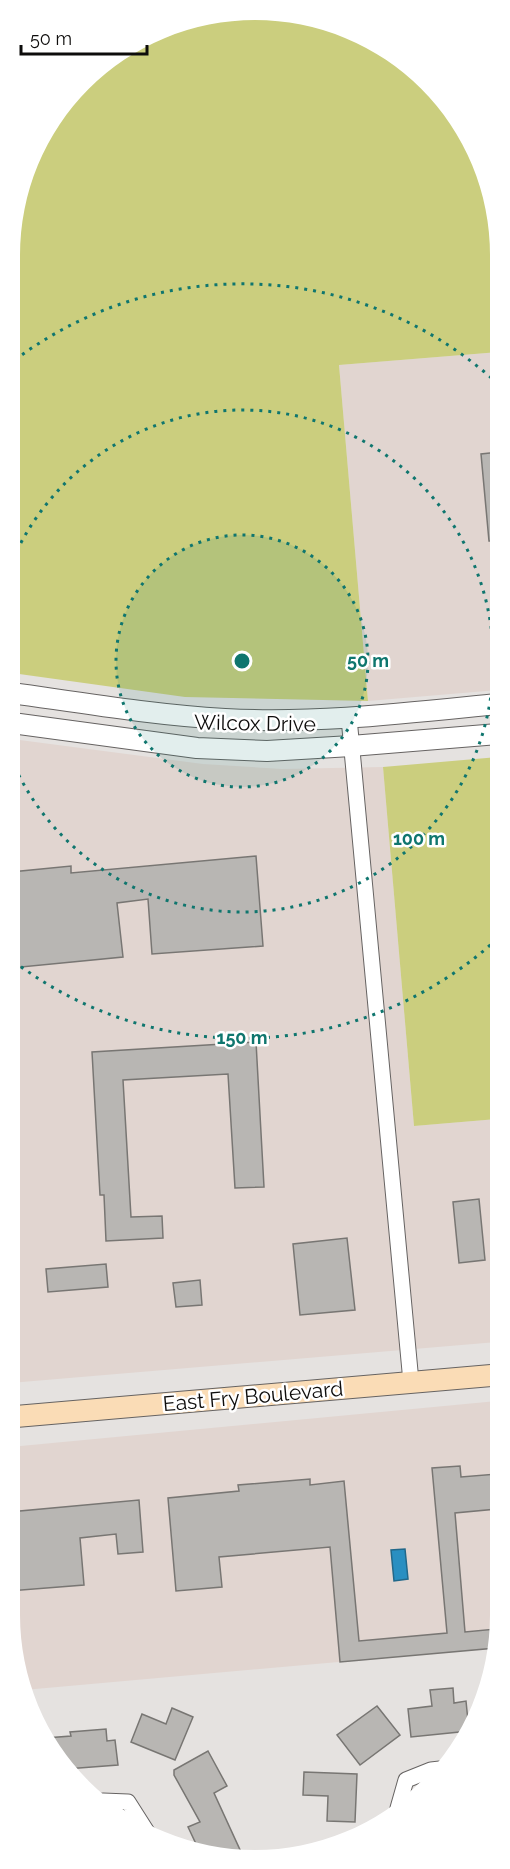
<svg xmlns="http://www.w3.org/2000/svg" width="510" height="1869" viewBox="0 0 510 1869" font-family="Raleway,sans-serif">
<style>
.built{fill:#e1d5d0}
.green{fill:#cbce7e}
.water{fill:#298fc1;stroke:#21688a;stroke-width:1.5}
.building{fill:#b8b6b3;stroke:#787673;stroke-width:1.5}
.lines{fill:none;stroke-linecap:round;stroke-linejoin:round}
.minor-casing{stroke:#666362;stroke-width:17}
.tertiary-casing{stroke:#666362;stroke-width:22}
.secondary-casing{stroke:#666362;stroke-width:23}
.minor{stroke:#fff;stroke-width:15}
.tertiary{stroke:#fff;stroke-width:20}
.secondary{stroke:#fadcb6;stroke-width:21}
.ring{fill:none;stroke:#0f766e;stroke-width:3;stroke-dasharray:3 6}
.labels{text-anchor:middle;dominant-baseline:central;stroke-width:5;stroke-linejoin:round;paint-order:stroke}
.street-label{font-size:21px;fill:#0d0c0b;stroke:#fff}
.centre{fill:#0f766e;stroke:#fff;stroke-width:3}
.ring-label{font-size:18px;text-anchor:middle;font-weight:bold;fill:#0f766e;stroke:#fff;stroke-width:5;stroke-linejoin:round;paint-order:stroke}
</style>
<rect width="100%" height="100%" fill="#e5e2e0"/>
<g class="built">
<polygon points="499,352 498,690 368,701 339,365"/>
<polygon points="12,739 203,764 282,769 383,767 414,1126 497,1119 497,1342 10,1383"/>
<polygon points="497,1401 496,1648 24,1690 9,1614 10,1447"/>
</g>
<g class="green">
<polygon points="207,14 303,14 378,42 440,93 476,147 499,223 499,352 339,365 368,701 185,697 12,673 14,207 50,119 118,51"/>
<polygon points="498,757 497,1119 414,1126 383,767"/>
</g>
<polygon class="water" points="405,1549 408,1579 394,1581 391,1550"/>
<g class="building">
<polygon points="499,452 498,541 489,541 481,454"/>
<polygon points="256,856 263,946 152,954 148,899 117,903 123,957 11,968 11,872 71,866 71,873"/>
<polygon points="256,1042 264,1187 235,1188 228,1074 123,1080 131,1217 162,1216 163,1238 106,1241 104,1195 100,1195 92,1052"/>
<polygon points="479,1199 485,1260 459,1263 453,1202"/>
<polygon points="347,1238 355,1310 300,1315 293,1244"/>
<polygon points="106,1264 108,1287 48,1292 46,1269"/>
<polygon points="200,1280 202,1305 176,1307 173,1283"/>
<polygon points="460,1466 461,1477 497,1474 497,1509 455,1513 465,1632 496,1629 496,1648 340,1662 330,1547 219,1557 222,1587 176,1591 168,1498 239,1491 238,1485 310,1479 310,1485 344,1481 359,1641 447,1633 432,1468"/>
<polygon points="139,1500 143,1552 118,1554 116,1534 80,1538 84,1585 9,1591 9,1512"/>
<polygon points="453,1688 454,1703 466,1701 469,1731 411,1737 408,1709 432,1706 430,1690"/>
<polygon points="377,1706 400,1735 360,1765 337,1735"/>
<polygon points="172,1708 193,1717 175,1760 131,1742 142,1714 166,1724"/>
<polygon points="106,1729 107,1741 115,1740 118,1765 66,1769 46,1738 71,1736 70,1732"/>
<polygon points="208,1751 227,1786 214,1793 241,1852 230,1857 198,1848 188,1827 200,1822 174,1775 174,1770"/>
<polygon points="304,1772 357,1774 355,1822 327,1821 328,1796 303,1795"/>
</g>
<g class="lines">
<defs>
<g id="minor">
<polyline points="349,718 411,1382"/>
<polyline points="103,1801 128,1802 149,1835"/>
<polyline points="399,1812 398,1808 406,1780 431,1770 440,1769"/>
</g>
<g id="tertiary">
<path d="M12,693C83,703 154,715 225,719C316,724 407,713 498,704"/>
<polyline points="12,723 197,748 267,751 351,746 498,734"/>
</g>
<polyline id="secondary" points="10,1417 497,1375"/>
</defs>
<use href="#minor" class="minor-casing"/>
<use href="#tertiary" class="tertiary-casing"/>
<use href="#secondary" class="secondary-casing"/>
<use href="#minor" class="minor"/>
<use href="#tertiary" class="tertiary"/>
<use href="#secondary" class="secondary"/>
</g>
<circle cx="242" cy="661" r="126" fill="#0f766e" fill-opacity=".12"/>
<g class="ring">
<circle cx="242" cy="661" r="126"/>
<path d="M13 559A251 251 0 1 1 13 763"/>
<path d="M497 939A377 377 0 0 1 12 960M15 360A377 377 0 0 1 497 383"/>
</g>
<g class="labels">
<g class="street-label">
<text transform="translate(255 723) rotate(1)">Wilcox Drive</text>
<text transform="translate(253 1396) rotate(-5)">East Fry Boulevard</text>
</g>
</g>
<path d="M0 0H510V1869H0ZM255 20H255A235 235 0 0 1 490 255V1615A235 235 0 0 1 255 1850H255A235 235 0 0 1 20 1615V255A235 235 0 0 1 255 20Z" fill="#fff" fill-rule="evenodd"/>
<circle cx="242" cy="661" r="9" class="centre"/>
<g class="ring-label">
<text x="368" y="667">50 m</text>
<text x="419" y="845">100 m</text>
<text x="242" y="1044">150 m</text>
</g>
<path d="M21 45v9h126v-9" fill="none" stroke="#0d0c0b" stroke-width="3"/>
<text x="30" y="45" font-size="18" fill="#0d0c0b" stroke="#ffffff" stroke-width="4.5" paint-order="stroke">50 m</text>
</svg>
